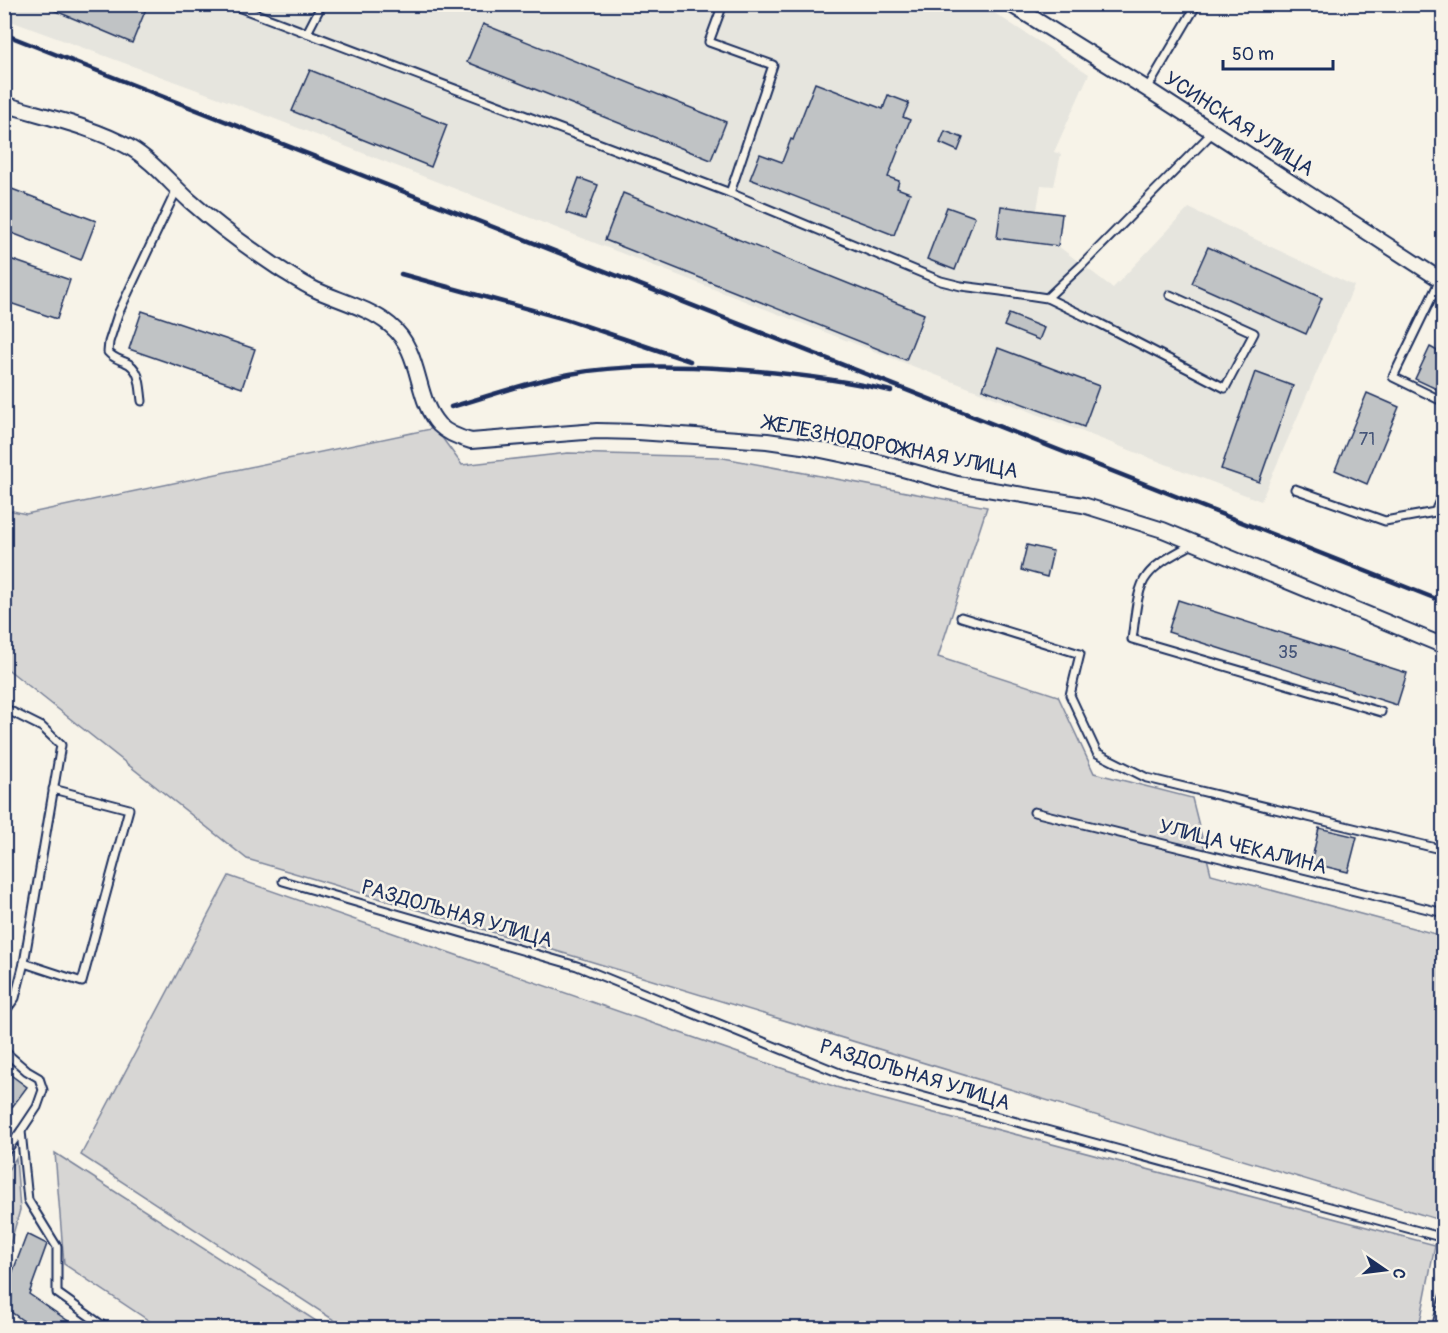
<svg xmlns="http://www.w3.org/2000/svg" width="1448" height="1333" viewBox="0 0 1448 1333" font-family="Pangolin,sans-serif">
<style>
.built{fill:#e6e5de}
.green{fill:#d7d6d4;stroke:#798299;stroke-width:1.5}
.building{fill:#c0c3c5;stroke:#1b2f5e;stroke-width:1.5}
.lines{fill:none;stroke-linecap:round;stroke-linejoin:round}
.lane-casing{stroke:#1b2f5e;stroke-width:11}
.street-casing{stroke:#1b2f5e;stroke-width:18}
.lane{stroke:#f7f3e8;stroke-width:7}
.street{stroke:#f7f3e8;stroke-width:14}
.rail{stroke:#1b2f5e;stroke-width:4.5}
.labels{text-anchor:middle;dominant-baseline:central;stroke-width:5;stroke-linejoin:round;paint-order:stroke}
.number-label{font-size:18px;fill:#445478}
.street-label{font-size:21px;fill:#1b2f5e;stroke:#f7f3e8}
</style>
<rect width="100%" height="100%" fill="#f7f3e8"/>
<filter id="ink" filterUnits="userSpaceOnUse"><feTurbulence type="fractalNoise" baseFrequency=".0167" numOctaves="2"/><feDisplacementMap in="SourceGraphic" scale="12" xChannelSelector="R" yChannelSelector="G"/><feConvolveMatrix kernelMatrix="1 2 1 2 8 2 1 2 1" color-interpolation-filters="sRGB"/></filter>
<g filter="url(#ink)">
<polygon class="built" points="4,5 982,5 1089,74 1054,152 1061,154 1054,186 1041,185 1037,210 1062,214 1058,246 1113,288 1189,208 1354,286 1261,501 257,112 5,19"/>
<g class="green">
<polygon points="435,428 462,465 568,453 718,457 987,507 938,657 1058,696 1094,773 1192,798 1211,874 1443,936 1443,1221 583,959 247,859 5,667 4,509 26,514"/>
<polygon points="229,876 836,1087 1435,1245 1419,1328 346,1328 81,1155"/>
<polygon points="55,1153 327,1328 160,1328 64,1264"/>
<polygon points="16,1158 20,1210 5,1262 5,1174"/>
</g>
<g class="building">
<polygon points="39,4 148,4 132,43"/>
<polygon points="483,24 726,122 711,160 467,62"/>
<polygon points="310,70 447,125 431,167 292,111"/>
<polygon points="815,83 883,109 888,95 909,103 903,117 910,120 888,177 899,181 897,188 910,193 894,235 750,179 760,154 782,162 791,139 793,140"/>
<polygon points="945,131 963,138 958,151 940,143"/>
<polygon points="579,178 598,185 585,219 566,213"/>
<polygon points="4,186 96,221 81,260 4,230"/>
<polygon points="623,193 924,314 906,360 605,240"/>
<polygon points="1001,206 1062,214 1058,246 997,238"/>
<polygon points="947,207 975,217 955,270 927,259"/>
<polygon points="1208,247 1322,298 1306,334 1192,283"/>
<polygon points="4,257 70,280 57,319 4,301"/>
<polygon points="142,311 255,349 242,388 129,349"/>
<polygon points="1009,314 1044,328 1039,340 1004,326"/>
<polygon points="1430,347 1443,354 1443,392 1415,379"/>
<polygon points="998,348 1099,386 1084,427 983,389"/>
<polygon points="1255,372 1293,386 1259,482 1221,469"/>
<polygon points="1367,393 1399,407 1367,484 1335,470"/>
<polygon points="1027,545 1053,551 1047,577 1021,570"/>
<polygon points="1178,600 1407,673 1397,705 1168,632"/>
<polygon points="1319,828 1357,837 1348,872 1311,863"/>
<polygon points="4,1070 27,1087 4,1118"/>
<polygon points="27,1234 47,1244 29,1294 80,1329 35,1329 4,1307 4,1295"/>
</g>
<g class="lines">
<defs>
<g id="lane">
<polyline points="230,4 730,193 941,281 961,286 1001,291 1047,298 1099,323 1225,388 1254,333 1170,295"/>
<polyline points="723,4 709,42 773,65 730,193"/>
<polyline points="307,33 322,4"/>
<polyline points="1147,89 1197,4"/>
<polyline points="1440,280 1393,377 1444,402"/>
<polyline points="1047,298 1083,264 1213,132"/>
<path d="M142,401C140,387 141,368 125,362C118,359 113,358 108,352L109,342L118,314L177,189"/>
<polyline points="1295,489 1385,521 1435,512 1444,491"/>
<path d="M1194,543C1178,553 1158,561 1147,576C1136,589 1135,622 1132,639L1381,712"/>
<polyline points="961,617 1080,654 1070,695 1097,753 1147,778 1444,850"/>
<polyline points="4,708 42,727 61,745 24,963 15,998 4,1013"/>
<polyline points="1444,742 1442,750 1444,750"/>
<polyline points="1034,812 1444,913"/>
<polyline points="283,881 577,966 847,1076 1444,1238"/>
<polyline points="24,963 82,982 129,809 53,789"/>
<polyline points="4,1051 27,1071 39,1078 43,1090 37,1107 21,1131 28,1200 57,1247 57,1293 106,1328"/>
<polyline points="4,1154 21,1131"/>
<polyline points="1436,1328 1444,1297"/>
</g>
<g id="street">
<polyline points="1010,4 1147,89 1444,282"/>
<path d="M4,104C46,117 91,126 129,147C153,161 170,183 190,201C217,225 247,247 277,267C290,275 303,284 316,290C340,301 369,308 390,325C423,352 414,398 439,425C448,434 460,438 471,441L597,431L638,432L767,441L802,446L874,461L957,484L1083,505L1163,530L1444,646"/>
</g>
</defs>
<use href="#lane" class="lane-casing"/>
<use href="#street" class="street-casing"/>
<use href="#lane" class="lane"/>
<use href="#street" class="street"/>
<g class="rail">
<polyline points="4,34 1444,602"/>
<polyline points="401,274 565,319 690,361"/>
<path d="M451,407C490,396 530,381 570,374C623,364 679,366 733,369C786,373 839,379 891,391"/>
</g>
</g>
</g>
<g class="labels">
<g class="number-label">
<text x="1367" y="439">71</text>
<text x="1288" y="652">35</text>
</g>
<g class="street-label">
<text transform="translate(1239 124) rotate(33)">УСИНСКАЯ УЛИЦА</text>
<text transform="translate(891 447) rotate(11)">ЖЕЛЕЗНОДОРОЖНАЯ УЛИЦА</text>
<text transform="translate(1243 847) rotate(14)">УЛИЦА ЧЕКАЛИНА</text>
<text transform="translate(457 914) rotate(16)">РАЗДОЛЬНАЯ УЛИЦА</text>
<text transform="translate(915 1075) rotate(17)">РАЗДОЛЬНАЯ УЛИЦА</text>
</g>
</g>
<rect width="1448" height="1333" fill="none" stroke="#f7f3e8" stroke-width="24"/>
<rect x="12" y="12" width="1424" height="1309" fill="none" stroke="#1b2f5e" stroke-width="2" filter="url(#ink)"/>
<g transform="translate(1385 1270) rotate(104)" stroke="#f7f3e8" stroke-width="4.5" paint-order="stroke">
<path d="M0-4.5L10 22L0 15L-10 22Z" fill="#1b2f5e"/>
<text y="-9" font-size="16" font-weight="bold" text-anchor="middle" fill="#1b2f5e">С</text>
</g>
<path d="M1223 60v9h110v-9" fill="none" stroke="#1b2f5e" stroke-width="3"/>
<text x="1232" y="60" font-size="18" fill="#1b2f5e" stroke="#f7f3e8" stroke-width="4.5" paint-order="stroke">50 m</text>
</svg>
